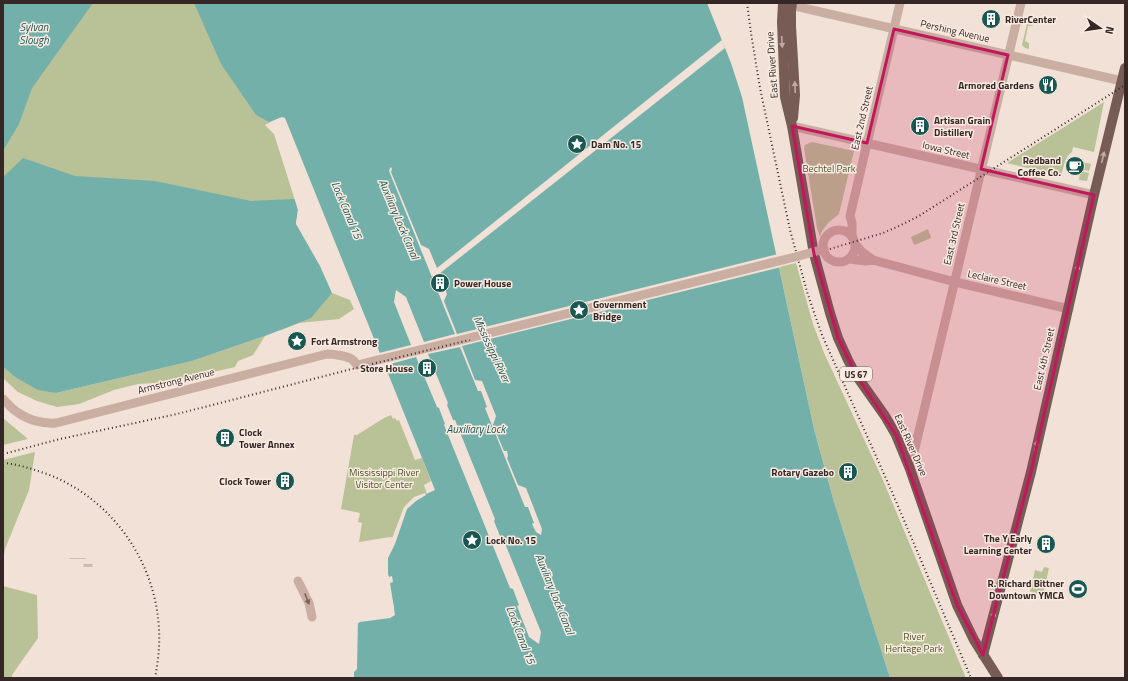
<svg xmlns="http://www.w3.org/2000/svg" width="1128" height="681" viewBox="0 0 1128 681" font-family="'Titillium Web',sans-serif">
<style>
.green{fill:#b9c196}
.water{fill:#74b0aa}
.pier{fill:#f2e1d6}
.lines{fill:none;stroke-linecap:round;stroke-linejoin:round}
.minor-tunnel{stroke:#ccbcb3;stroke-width:9;stroke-dasharray:9 4.5;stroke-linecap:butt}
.minor{stroke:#caaea2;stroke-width:9}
.major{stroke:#775b55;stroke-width:10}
.rail{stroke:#342725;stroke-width:2;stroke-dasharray:1 3;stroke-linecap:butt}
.minor-bridge{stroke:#caaea2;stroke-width:9}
.oneway{fill:#bfaaa3}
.oneway2{fill:#78645d}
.marked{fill:#c2185b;fill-opacity:0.2;stroke:#c2185b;stroke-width:3;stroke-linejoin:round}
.labels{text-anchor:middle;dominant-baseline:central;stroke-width:3;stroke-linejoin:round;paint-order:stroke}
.shield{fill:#faebe2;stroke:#6f625e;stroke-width:1}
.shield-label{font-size:9px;font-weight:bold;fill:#342725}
.poi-label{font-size:10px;font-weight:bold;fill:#342725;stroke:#faebe2;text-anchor:start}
.street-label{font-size:10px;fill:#342725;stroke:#faebe2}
.park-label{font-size:10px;fill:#4a5327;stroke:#faebe2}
.water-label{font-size:11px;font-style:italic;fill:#195752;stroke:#faebe2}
</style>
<rect width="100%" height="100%" fill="#f2e1d6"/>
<g class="green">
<polygon points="75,3 219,3 280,117 265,125 274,134 298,210 3,243 3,107"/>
<polygon points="1027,24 1032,25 1033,26 1028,26 1025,41 1029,43 1029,49 1025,48 1022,45"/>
<path d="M1104,102L1094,152L1073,147L1072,152C1064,157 1064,167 1061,176L1007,163Z"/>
<polygon points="812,142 854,151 839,214 829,222 822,231 820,237 817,228 804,148 805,145"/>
<polygon points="1082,162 1091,164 1089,171 1081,169"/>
<polygon points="1080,171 1089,173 1087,181 1079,180"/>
<polygon points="928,229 931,238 914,245 911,237"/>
<polygon points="796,263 813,324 824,353 882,478 966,678 890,678 834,502 824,465 814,429 779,267"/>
<polygon points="332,293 350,300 354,309 339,319 299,323 279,331"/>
<polygon points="265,336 253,355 238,361 235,367 169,382 138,384 114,390 79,404 57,407 37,401 18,392 3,378 3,367 15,377 56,393 192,361"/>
<polygon points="391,415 393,419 395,418 397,421 399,420 415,460 422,458 431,481 424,485 427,494 415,499 394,538 390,537 359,542 362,523 358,522 360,513 341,509 354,435 357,435 384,418"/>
<polygon points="3,418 28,439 3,445"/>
<polygon points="35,452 29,490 5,549 3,562 3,460"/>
<polygon points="1044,567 1049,568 1043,595 1030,592 1035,570 1042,572"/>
<polygon points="3,586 37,595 38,638 12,675 12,678 3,678"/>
</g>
<g class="water">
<polygon points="3,3 93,3 32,88 19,124 3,151"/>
<polygon points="194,3 707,3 731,63 742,97 814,429 834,502 890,678 354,678 354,672 357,669 358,618 390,615 394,607 387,576 387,558 405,508 415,499 435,490 285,118 282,117 269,122 256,115 221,64"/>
<polygon points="23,158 75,176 155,181 251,201 295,199 298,210 296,224 312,241 333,284 332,293 311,318 265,336 192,361 56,393 38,390 15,377 3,367 3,177"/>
</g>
<g class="pier">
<polygon points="722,40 725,48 439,274 447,294 444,301 457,334 778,254 781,267 462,346 475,380 482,381 496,416 493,425 504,451 507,451 508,456 507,458 518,485 526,488 542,529 541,535 536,532 532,524 534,523 528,507 525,507 485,408 487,407 481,391 478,391 460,347 428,354 448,403 447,405 453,420 455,420 495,519 494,521 500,536 502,536 541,632 539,644 529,637 517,606 519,605 513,589 510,588 444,425 445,424 439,408 437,407 416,357 383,366 284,121 379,353 411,345 394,302 396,290 406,297 424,342 455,334 389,171 390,168 391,167 392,169 391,172 421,245 429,249 437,268"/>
<polygon points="294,197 297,198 300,209 298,223 313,240 335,284 334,292 332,293 320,266 296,224 298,210"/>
<polygon points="425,493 426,495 416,501 407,509 395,544 388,558 388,574 389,577 392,576 393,582 390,583 395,615 390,618 360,622 357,624 357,616 389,614 392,607 385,576 385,557 404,507 414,497"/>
</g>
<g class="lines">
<g class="minor-tunnel">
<polyline points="74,558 74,559"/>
<polyline points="81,558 81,559"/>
<polyline points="88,567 88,564"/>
</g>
<g class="minor">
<polyline points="786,4 1122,81"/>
<polyline points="792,126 1094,195"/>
<circle cx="839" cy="246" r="16"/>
<polyline points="852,237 852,223 850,216 900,3"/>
<polyline points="855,244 862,252 873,260"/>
<polyline points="850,259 865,261 873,260 955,282 1069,309"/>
<path d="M3,399C7,403 12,409 17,412C28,420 43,424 56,423L327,354C333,354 348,356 353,360C354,361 356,364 357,365L473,337"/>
<polyline points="910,469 1021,3"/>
<polyline points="298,581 309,603 312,617"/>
</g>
<g class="major">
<polyline points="783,3 782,22 785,97 792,126 814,254 830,313 838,338 848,360 856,375 885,416 896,435 910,469 957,605 974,640 998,678"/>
<polyline points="792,3 791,10 791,26 795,95 793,118"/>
<polyline points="983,655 1031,472 1094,195 1125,68"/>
</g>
<g class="rail">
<polyline points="747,3 751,33 760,88 790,230 808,295 822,335 892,492 971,678"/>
<polyline points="3,454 60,439 177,414 340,372 800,258 883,233 899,226 919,216 1125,85"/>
<path d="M3,463C18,464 32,469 47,474C111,498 156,561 159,630C160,646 158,662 155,678"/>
</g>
<polyline class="minor-bridge" points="473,337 795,257 824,249"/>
</g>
<defs><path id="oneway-solid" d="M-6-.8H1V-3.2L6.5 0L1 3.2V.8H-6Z"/></defs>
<g class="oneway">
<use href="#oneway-solid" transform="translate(782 42) rotate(87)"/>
<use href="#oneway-solid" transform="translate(795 87) rotate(-93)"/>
<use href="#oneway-solid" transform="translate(1103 157) rotate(-77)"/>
<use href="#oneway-solid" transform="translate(1077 270) rotate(-77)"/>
<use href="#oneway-solid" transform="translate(1036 446) rotate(-77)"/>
<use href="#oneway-solid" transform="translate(993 617) rotate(-76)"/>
</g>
<use class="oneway2" href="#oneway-solid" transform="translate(307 599) rotate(69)"/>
<path class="marked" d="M894,29L1008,55L981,169L1094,195L1031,472L983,655L957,605L896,435L856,375L838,338L814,254L792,126L867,143Z"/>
<defs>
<symbol id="building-disc" viewBox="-11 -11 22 22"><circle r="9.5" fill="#195752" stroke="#faebe2"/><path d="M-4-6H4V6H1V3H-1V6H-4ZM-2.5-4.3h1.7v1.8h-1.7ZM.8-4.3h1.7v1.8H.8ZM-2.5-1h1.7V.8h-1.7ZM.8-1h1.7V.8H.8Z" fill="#fff"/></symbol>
<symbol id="restaurant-disc" viewBox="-11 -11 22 22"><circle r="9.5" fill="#195752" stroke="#faebe2"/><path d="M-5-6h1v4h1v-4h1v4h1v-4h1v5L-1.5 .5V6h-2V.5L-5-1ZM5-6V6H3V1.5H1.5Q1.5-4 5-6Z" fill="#fff"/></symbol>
<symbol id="sight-disc" viewBox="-11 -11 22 22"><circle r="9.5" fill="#195752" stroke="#faebe2"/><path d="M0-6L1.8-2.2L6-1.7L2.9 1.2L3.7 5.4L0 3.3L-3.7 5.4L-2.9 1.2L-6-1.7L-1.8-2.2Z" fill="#fff"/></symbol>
<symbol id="cafe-disc" viewBox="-11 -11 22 22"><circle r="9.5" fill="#195752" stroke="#faebe2"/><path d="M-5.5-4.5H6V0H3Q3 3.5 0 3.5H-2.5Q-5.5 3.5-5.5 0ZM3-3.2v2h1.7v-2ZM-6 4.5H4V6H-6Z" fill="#fff"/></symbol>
<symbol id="stadium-disc" viewBox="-11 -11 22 22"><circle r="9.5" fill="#195752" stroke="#faebe2"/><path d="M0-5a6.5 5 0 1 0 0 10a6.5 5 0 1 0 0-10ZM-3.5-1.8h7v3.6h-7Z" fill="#fff"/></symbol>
</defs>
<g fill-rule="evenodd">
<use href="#building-disc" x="980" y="8" width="22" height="22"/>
<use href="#restaurant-disc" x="1037" y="74" width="22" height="22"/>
<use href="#building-disc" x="909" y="115" width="22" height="22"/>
<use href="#sight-disc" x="566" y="133" width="22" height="22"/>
<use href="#cafe-disc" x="1064" y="155" width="22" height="22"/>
<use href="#building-disc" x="429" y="272" width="22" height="22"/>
<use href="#sight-disc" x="568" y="299" width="22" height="22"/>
<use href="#sight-disc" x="286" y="330" width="22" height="22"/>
<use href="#building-disc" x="416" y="357" width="22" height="22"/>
<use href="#building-disc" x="214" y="427" width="22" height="22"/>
<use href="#building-disc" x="837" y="461" width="22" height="22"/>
<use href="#building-disc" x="274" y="470" width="22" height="22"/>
<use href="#sight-disc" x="461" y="529" width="22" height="22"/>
<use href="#building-disc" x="1035" y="533" width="22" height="22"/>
<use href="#stadium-disc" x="1067" y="578" width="22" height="22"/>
</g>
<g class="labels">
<rect class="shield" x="840" y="367" width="32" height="14" rx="3"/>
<g class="shield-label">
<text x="856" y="374">US 67</text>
</g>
<g class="poi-label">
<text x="1005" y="19">RiverCenter</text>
<text x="1034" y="85" text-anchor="end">Armored Gardens</text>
<text x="934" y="120">Artisan Grain<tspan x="934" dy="12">Distillery</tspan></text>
<text x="591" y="144">Dam No. 15</text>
<text x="1061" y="160" text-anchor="end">Redband<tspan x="1061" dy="12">Coffee Co.</tspan></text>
<text x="454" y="283">Power House</text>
<text x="593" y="304">Government<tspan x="593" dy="12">Bridge</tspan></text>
<text x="311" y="341">Fort Armstrong</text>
<text x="413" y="368" text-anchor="end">Store House</text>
<text x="239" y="432">Clock<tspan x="239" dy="12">Tower Annex</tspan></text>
<text x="834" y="472" text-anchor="end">Rotary Gazebo</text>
<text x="271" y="481" text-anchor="end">Clock Tower</text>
<text x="1032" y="538" text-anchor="end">The Y Early<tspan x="1032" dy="12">Learning Center</tspan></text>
<text x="486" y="540">Lock No. 15</text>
<text x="1064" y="583" text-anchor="end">R. Richard Bittner<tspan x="1064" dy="12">Downtown YMCA</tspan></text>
</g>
<g class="street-label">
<text transform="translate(955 31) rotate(13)">Pershing Avenue</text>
<text transform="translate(772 65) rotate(-94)">East River Drive</text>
<text transform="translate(862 118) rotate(-77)">East 2nd Street</text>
<text transform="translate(946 150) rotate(13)">Iowa Street</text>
<text transform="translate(954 234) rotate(-77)">East 3rd Street</text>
<text transform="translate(997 280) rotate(13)">Leclaire Street</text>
<text transform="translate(1044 359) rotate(-77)">East 4th Street</text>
<text transform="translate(176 381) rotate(-14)">Armstrong Avenue</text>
<text transform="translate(911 445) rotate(66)">East River Drive</text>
</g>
<g class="park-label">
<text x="829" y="168">Bechtel Park</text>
<text x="384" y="472">Mississippi River<tspan x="384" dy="12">Visitor Center</tspan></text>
<text x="914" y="636">River<tspan x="914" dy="12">Heritage Park</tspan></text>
</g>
<g class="water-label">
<text x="34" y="27">Sylvan<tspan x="34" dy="13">Slough</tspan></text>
<text transform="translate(347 210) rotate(67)">Lock Canal 15</text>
<text transform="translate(399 219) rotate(67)">Auxiliary Lock Canal</text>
<text transform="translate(492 349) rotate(65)">Mississippi River</text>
<text x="476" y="429">Auxiliary Lock</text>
<text transform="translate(555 594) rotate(68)">Auxiliary Lock Canal</text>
<text transform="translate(521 635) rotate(69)">Lock Canal 15</text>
</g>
</g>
<rect width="1128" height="681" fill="none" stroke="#342725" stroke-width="8"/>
<g transform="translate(1100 28) rotate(103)" stroke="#faebe2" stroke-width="3" paint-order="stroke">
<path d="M0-3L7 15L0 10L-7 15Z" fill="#342725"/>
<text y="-6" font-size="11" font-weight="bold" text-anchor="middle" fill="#342725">N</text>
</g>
</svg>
